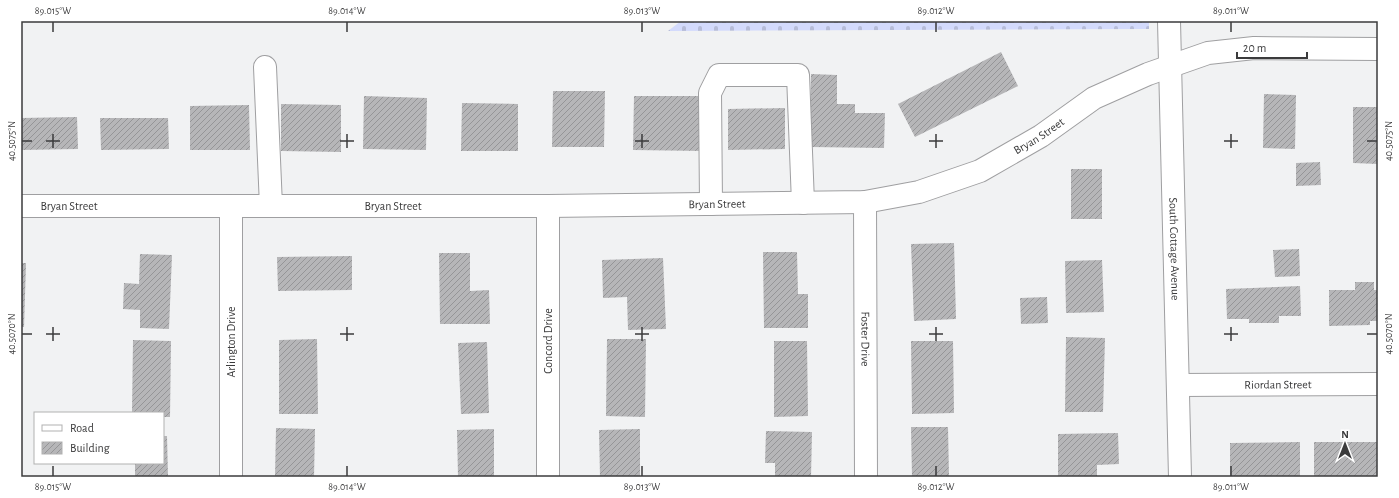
<svg xmlns="http://www.w3.org/2000/svg" width="1399" height="498" viewBox="0 0 1399 498" font-family="'Alegreya Sans',sans-serif">
<style>
.cemetery{fill:url(#cemetery-stones)}
.building{fill:url(#building-hatch)}
.lines{fill:none;stroke-linecap:round;stroke-linejoin:round}
.minor-casing{stroke:#9f9fa1;stroke-width:24}
.major-casing{stroke:#9f9fa1;stroke-width:24}
.minor{stroke:#fff;stroke-width:22}
.major{stroke:#fff;stroke-width:22}
.ticks{fill:none;stroke:#3b3b3c;stroke-width:1.5}
.labels{text-anchor:middle;dominant-baseline:central;stroke-width:3;stroke-linejoin:round;paint-order:stroke}
.street-label{font-size:12px;fill:#3b3b3c;stroke:#fff}
.neatline{fill:none;stroke:#3b3b3c;stroke-width:1.5}
.ticks-label{font-size:10px;text-anchor:middle;fill:#3b3b3c}
</style>
<defs>
<pattern id="cemetery-stones" width="16" height="16" patternUnits="userSpaceOnUse"><rect width="16" height="16" fill="#d3dafc"/><path d="M2 7V4a2 2 0 0 1 4 0v3zM10 15v-3a2 2 0 0 1 4 0v3z" fill="#b6bcd9"/></pattern>
<pattern id="building-hatch" width="6" height="6" patternUnits="userSpaceOnUse"><rect width="6" height="6" fill="#b6b6b8"/><path d="M-1 1l2-2M0 6l6-6M5 7l2-2" fill="none" stroke="#959597"/></pattern>
</defs>
<rect width="100%" height="100%" fill="#f1f2f3"/>
<polygon class="cemetery" points="681,21 1149,21 1149,29 668,31"/>
<g class="building">
<polygon points="1001,52 1018,86 915,137 898,104"/>
<polygon points="811,74 837,75 837,104 855,104 855,113 885,113 884,148 810,147"/>
<polygon points="553,91 605,91 604,147 552,147"/>
<polygon points="1264,94 1296,95 1295,149 1263,148"/>
<polygon points="364,96 427,98 426,150 363,149"/>
<polygon points="634,96 702,96 702,151 633,150"/>
<polygon points="462,103 518,104 518,151 461,151"/>
<polygon points="281,104 341,105 341,152 281,151"/>
<polygon points="249,105 250,150 190,150 190,106"/>
<polygon points="1353,107 1378,107 1378,164 1353,163"/>
<polygon points="785,108 785,149 728,150 728,109"/>
<polygon points="77,117 78,149 21,150 21,118"/>
<polygon points="100,118 168,118 169,149 101,150"/>
<polygon points="1320,162 1321,185 1296,186 1296,163"/>
<rect x="1071" y="169" width="31" height="50"/>
<polygon points="954,243 956,319 914,321 911,244"/>
<polygon points="1299,249 1300,276 1275,277 1273,250"/>
<polygon points="763,252 797,252 798,294 808,294 808,328 764,328"/>
<polygon points="439,253 470,253 470,291 489,290 490,324 440,324"/>
<polygon points="140,254 172,255 169,329 140,328 140,310 123,309 124,283 139,284"/>
<polygon points="352,256 352,290 278,291 277,257"/>
<polygon points="663,258 666,329 628,330 627,297 603,298 602,260"/>
<polygon points="1102,260 1104,312 1066,313 1065,261"/>
<polygon points="21,263 26,263 24,327 21,327"/>
<polygon points="1355,282 1374,282 1374,290 1378,290 1378,321 1370,321 1370,325 1329,326 1329,290 1355,290"/>
<polygon points="1300,286 1301,316 1279,316 1279,323 1249,323 1249,319 1227,319 1226,289"/>
<polygon points="1047,297 1048,323 1021,324 1020,298"/>
<polygon points="1066,337 1105,338 1103,412 1065,412"/>
<polygon points="317,339 318,414 279,414 279,340"/>
<polygon points="607,339 646,339 645,417 606,416"/>
<polygon points="133,340 171,341 170,417 163,417 163,413 132,413"/>
<polygon points="774,341 807,341 808,416 774,417"/>
<polygon points="911,341 953,341 954,413 912,414"/>
<polygon points="487,342 489,413 461,414 458,343"/>
<polygon points="911,427 948,427 949,477 912,477"/>
<polygon points="276,428 315,429 314,477 275,477"/>
<polygon points="494,429 494,477 458,477 457,430"/>
<polygon points="640,429 640,477 600,477 599,430"/>
<polygon points="766,431 812,432 811,477 775,477 775,463 765,463"/>
<polygon points="1118,433 1119,464 1097,465 1097,477 1058,477 1058,434"/>
<polygon points="163,436 167,436 168,477 135,477 135,463 163,463"/>
<polygon points="1300,442 1300,477 1230,477 1230,443"/>
<rect x="1314" y="442" width="64" height="35"/>
</g>
<g class="lines">
<defs>
<g id="minor">
<polyline points="265,67 271,206"/>
<path id="s1" d="M865,202L866,477"/>
<polyline points="711,204 710,93 719,75 798,75 803,203"/>
<path id="s2" d="M21,206H548L865,202L919,192L980,171L1041,136L1094,98L1148,74L1208,53L1254,48L1378,49"/>
<polyline points="231,206 231,477"/>
<polyline points="548,206 548,477"/>
<path id="s3" d="M1179,385L1378,384"/>
</g>
<g id="major">
<path id="s4" d="M1169,21L1180,477"/>
</g>
</defs>
<use href="#minor" class="minor-casing"/>
<use href="#major" class="major-casing"/>
<use href="#minor" class="minor"/>
<use href="#major" class="major"/>
</g>
<path class="ticks" d="M53,22V32M347,22V32M642,22V32M936,22V32M1231,22V32M53,134V148M347,134V148M642,134V148M936,134V148M1231,134V148M22,141H32M46,141H60M340,141H354M635,141H649M929,141H943M1224,141H1238M1367,141H1377M53,327V341M347,327V341M642,327V341M936,327V341M1231,327V341M22,334H32M46,334H60M340,334H354M635,334H649M929,334H943M1224,334H1238M1367,334H1377M53,466V476M347,466V476M642,466V476M936,466V476M1231,466V476"/>
<g class="labels">
<g class="street-label">
<text stroke="none"><textPath href="#s2" startOffset="1032">Bryan Street</textPath></text>
<text stroke="none"><textPath href="#s2" startOffset="696">Bryan Street</textPath></text>
<text stroke="none"><textPath href="#s2" startOffset="48">Bryan Street</textPath></text>
<text stroke="none"><textPath href="#s2" startOffset="372">Bryan Street</textPath></text>
<text stroke="none"><textPath href="#s4" startOffset="228">South Cottage Avenue</textPath></text>
<text stroke="none"><textPath href="#s1" startOffset="137">Foster Drive</textPath></text>
<text transform="translate(548 341) rotate(-90)">Concord Drive</text>
<text transform="translate(231 342) rotate(-90)">Arlington Drive</text>
<text stroke="none"><textPath href="#s3" startOffset="99">Riordan Street</textPath></text>
</g>
</g>
<rect width="1399" height="498" fill="none" stroke="#ffffff" stroke-width="44"/>
<rect x="34" y="412" width="130" height="52" fill="#ffffff" stroke="#b1b1b1"/>
<rect x="42" y="425" width="20" height="6" fill="#ffffff" stroke="#b1b1b1"/>
<text x="70" y="432" font-size="12" fill="#3b3b3c">Road</text>
<rect x="42" y="442" width="20" height="12" fill="url(#building-hatch)" stroke="#b1b1b1"/>
<text x="70" y="452" font-size="12" fill="#3b3b3c">Building</text>
<g transform="translate(1345 444)" stroke="#ffffff" stroke-width="3" paint-order="stroke">
<path d="M0-3L7 15L0 10L-7 15Z" fill="#3b3b3c"/>
<text y="-6" font-size="11" font-weight="bold" text-anchor="middle" fill="#3b3b3c">N</text>
</g>
<path d="M1237 52v6h70v-6" fill="none" stroke="#3b3b3c" stroke-width="2"/>
<text x="1243" y="52" font-size="12" fill="#3b3b3c" stroke="#ffffff" stroke-width="3" paint-order="stroke">20 m</text>
<rect x="22" y="22" width="1355" height="454" class="neatline"/>
<g class="ticks-label">
<text x="53" y="14">89.015°W</text>
<text x="347" y="14">89.014°W</text>
<text x="642" y="14">89.013°W</text>
<text x="936" y="14">89.012°W</text>
<text x="1231" y="14">89.011°W</text>
<text transform="translate(11 141) rotate(-90)" y="4">40.5075°N</text>
<text transform="translate(1388 141) rotate(-90)" y="4">40.5075°N</text>
<text transform="translate(11 334) rotate(-90)" y="4">40.5070°N</text>
<text transform="translate(1388 334) rotate(-90)" y="4">40.5070°N</text>
<text x="53" y="490">89.015°W</text>
<text x="347" y="490">89.014°W</text>
<text x="642" y="490">89.013°W</text>
<text x="936" y="490">89.012°W</text>
<text x="1231" y="490">89.011°W</text>
</g>
</svg>
